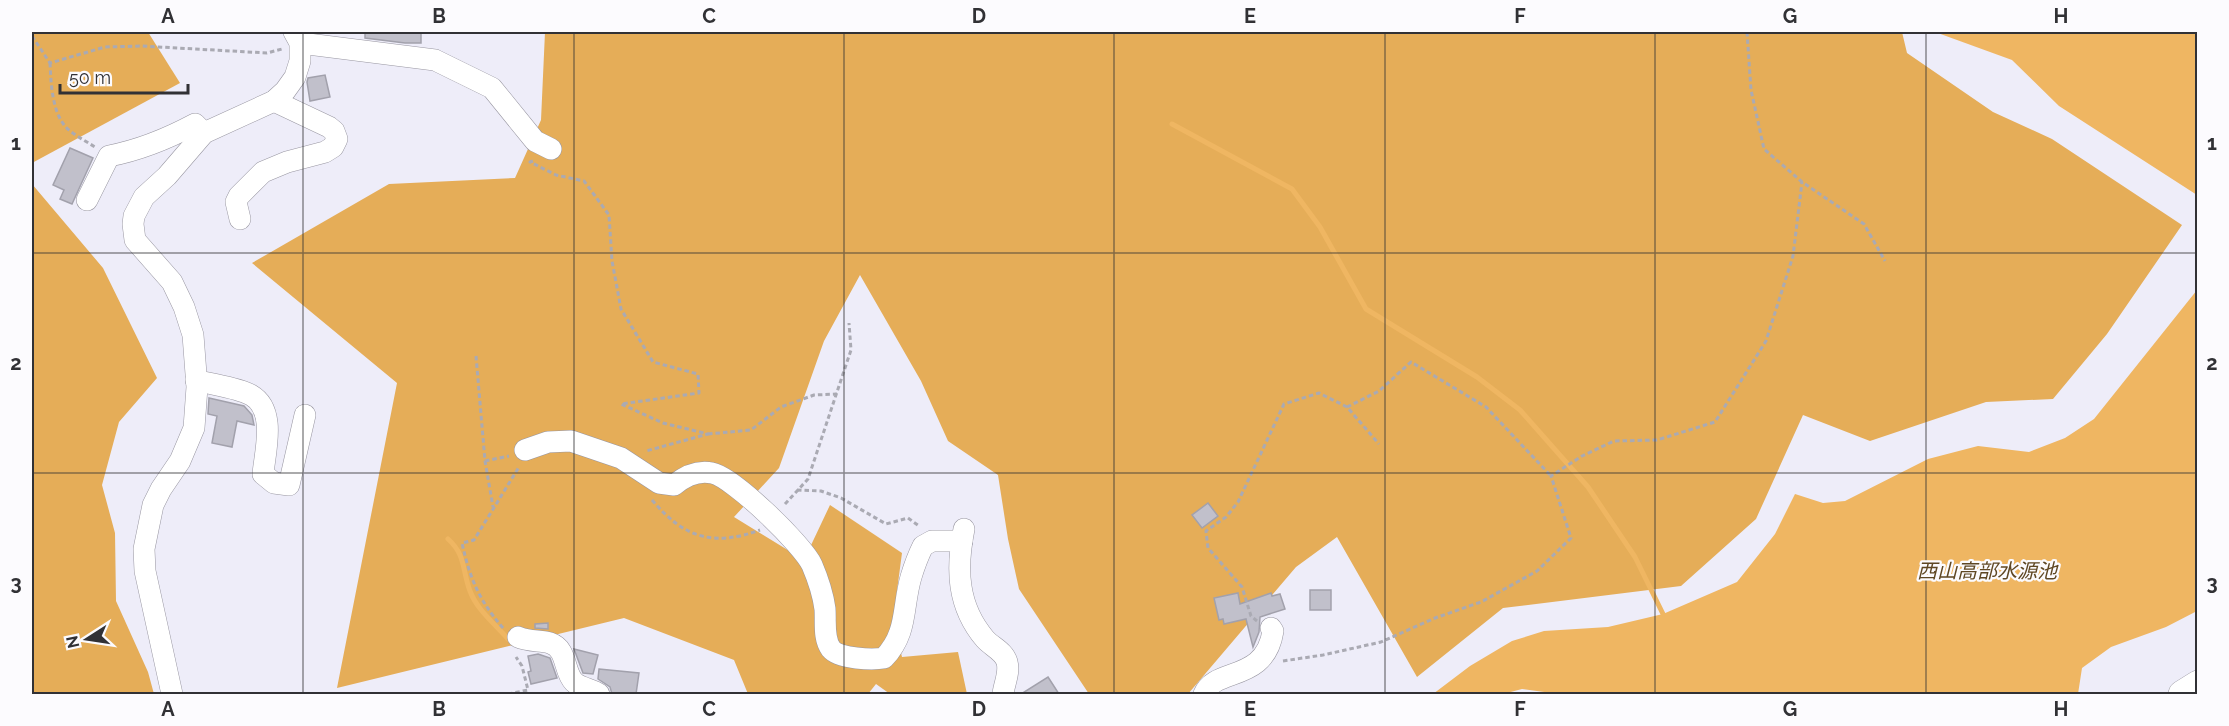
<svg xmlns="http://www.w3.org/2000/svg" width="2229" height="726" viewBox="0 0 2229 726" font-family="Raleway,'Noto Sans JP',sans-serif">
<style>
.forest{fill:#e5ad58}
.water{fill:#efb662}
.lines{fill:none;stroke-linecap:round;stroke-linejoin:round}
.stream{stroke:#efb662;stroke-width:5}
.building{fill:#c1c0cb;stroke:#a2a1ac;stroke-width:1.5}
.minor-casing{stroke:#9896a1;stroke-width:22}
.major-casing{stroke:#9896a1;stroke-width:28}
.path{stroke:#aaaab3;stroke-width:3;stroke-dasharray:4.5 3;stroke-linecap:butt}
.minor{stroke:#fff;stroke-width:21}
.major{stroke:#fff;stroke-width:27}
.grid{fill:none;stroke:#313135;stroke-width:1.5;stroke-opacity:0.55}
.labels{text-anchor:middle;dominant-baseline:central;stroke-width:4.5;stroke-linejoin:round;paint-order:stroke}
.water-label{font-size:20px;font-style:italic;fill:#5f4723;stroke:#fcfbfe}
.neatline{fill:none;stroke:#313135;stroke-width:2}
.grid-label{font-size:20px;text-anchor:middle;font-weight:bold;fill:#313135}
</style>
<rect width="100%" height="100%" fill="#eeedf9"/>
<g class="forest">
<polygon points="32,32 148,32 180,83 32,163"/>
<polygon points="545,32 1902,32 1907,53 1993,112 2052,139 2182,225 2107,334 2053,399 1986,402 1870,441 1803,415 1756,519 1681,586 1503,608 1417,677 1337,537 1296,567 1188,694 1089,694 1019,589 1008,539 998,475 948,441 921,381 860,275 824,341 779,468 734,517 804,560 830,505 902,553 893,621 902,657 958,652 967,694 890,694 876,684 868,694 748,694 734,660 624,618 337,688 397,383 252,263 389,184 515,178 541,120"/>
<polygon points="32,184 103,268 157,378 119,422 102,485 115,533 116,601 148,672 154,694 32,694"/>
</g>
<g class="water">
<polygon points="1935,32 2197,32 2197,195 2059,106 2012,60"/>
<polygon points="2197,290 2197,611 2166,627 2111,647 2082,668 2078,694 1559,694 1522,689 1503,694 1433,694 1470,666 1512,641 1544,631 1608,627 1663,614 1737,582 1775,534 1795,494 1823,503 1845,501 1928,459 1978,446 2029,452 2065,438 2094,419"/>
</g>
<g class="lines">
<g class="stream">
<polyline points="1172,124 1292,189 1320,227 1366,309 1477,377 1520,410 1588,487 1635,557 1663,614"/>
<path d="M448,539C466,555 462,570 470,591C477,610 495,624 508,639L513,641"/>
</g>
</g>
<g class="building">
<polygon points="365,32 421,32 421,43 405,43 365,38"/>
<polygon points="325,75 330,97 310,101 307,82 308,78"/>
<polygon points="70,148 93,158 72,204 60,199 64,190 53,185"/>
<polygon points="209,398 244,406 252,415 254,425 237,421 232,447 212,443 217,416 208,414"/>
<polygon points="1208,503 1218,516 1202,528 1192,515"/>
<rect x="1310" y="590" width="21" height="20"/>
<polygon points="1238,593 1240,604 1271,593 1272,596 1280,594 1285,609 1260,617 1259,632 1253,647 1246,619 1224,624 1223,619 1219,620 1214,598"/>
<polygon points="548,623 548,629 535,628 535,624"/>
<polygon points="574,649 598,655 593,674 583,673"/>
<polygon points="538,654 550,658 557,678 531,684 528,672 531,671 528,656"/>
<polygon points="599,669 639,673 636,694 612,694 610,687 598,679"/>
<polygon points="1048,677 1059,694 1021,694"/>
</g>
<g class="lines">
<defs>
<g id="minor">
<polyline points="300,43 435,60 492,88 535,141 551,149"/>
<path d="M87,200L109,156C140,150 167,139 195,124L204,133"/>
<polyline points="240,219 236,202 239,196 263,172 287,162 325,152 333,147 337,139 334,131 329,127 274,101"/>
<path d="M196,380C213,385 236,387 251,395C277,410 265,451 263,474L274,483L289,485L305,415"/>
<path d="M525,450L548,442L571,441L621,458L659,483L674,485C685,476 698,470 712,473C733,477 803,545 812,565C818,579 823,594 825,609C826,622 823,638 831,649C839,659 873,660 884,658C908,633 902,608 911,577C914,567 918,556 923,546L932,541H962"/>
<path d="M964,529C956,569 957,606 985,639C992,647 1004,651 1007,662C1010,673 1004,684 1003,694"/>
<path d="M518,637C529,642 541,640 550,643C568,649 563,671 574,682C580,688 592,689 599,694"/>
<polyline points="172,694 145,571 144,549 153,505 161,489 180,461 194,428 197,387 193,335 184,307 172,282 135,240 133,224 134,216 144,197 167,176 204,133 274,101 285,91 295,77 300,61 300,43 294,32"/>
<path d="M1204,694C1215,667 1265,683 1273,631L1271,628"/>
</g>
<polyline id="major" points="2182,694 2198,684"/>
</defs>
<use href="#minor" class="minor-casing"/>
<use href="#major" class="major-casing"/>
<g class="path">
<polyline points="1747,32 1751,90 1764,149 1802,182 1864,224 1885,261"/>
<polyline points="32,36 50,63 105,47 142,46 267,53 282,49"/>
<path d="M50,63C51,84 52,117 70,131C78,137 87,142 95,147"/>
<polyline points="533,161 530,162 556,175 584,181 609,215 612,261 621,309 653,362 698,374 699,393 621,404 663,423 708,434 646,451"/>
<polyline points="476,356 485,461 493,507"/>
<polyline points="1347,407 1379,391 1411,362 1486,407 1551,476"/>
<polyline points="708,434 751,430 781,407 814,395 837,394"/>
<polyline points="485,461 509,456"/>
<polyline points="797,490 821,491 841,498 886,524 908,518 919,526"/>
<path d="M652,500C684,538 713,547 760,530"/>
<polyline points="785,504 808,479 851,350 849,323"/>
<polyline points="1257,621 1251,616 1242,587 1208,548 1206,531 1226,517 1238,502 1284,404 1319,393 1347,407 1379,444"/>
<path d="M503,628C479,600 470,579 462,543L474,540L519,467"/>
<polyline points="1283,661 1323,655 1381,642 1435,618 1481,602 1537,571 1571,538 1551,476 1582,456 1614,441 1657,440 1715,422 1766,341 1793,256 1802,182"/>
<polyline points="508,694 528,690 522,666 516,657"/>
</g>
<use href="#minor" class="minor"/>
<use href="#major" class="major"/>
</g>
<path class="grid" d="M303,32V694M574,32V694M844,32V694M1114,32V694M1385,32V694M1655,32V694M1926,32V694M32,253H2198M32,473H2198"/>
<g class="labels">
<g class="water-label">
<text x="1987" y="571">西山高部水源池</text>
</g>
</g>
<rect width="2229" height="726" fill="none" stroke="#fcfbfe" stroke-width="66"/>
<g transform="translate(87 639) rotate(258)" stroke="#fcfbfe" stroke-width="4.5" paint-order="stroke">
<path d="M0-4.5L10 22L0 15L-10 22Z" fill="#313135"/>
<text y="-9" font-size="16" font-weight="bold" text-anchor="middle" fill="#313135">N</text>
</g>
<path d="M60 84v9h128v-9" fill="none" stroke="#313135" stroke-width="3"/>
<text x="69" y="84" font-size="18" fill="#313135" stroke="#fcfbfe" stroke-width="4.5" paint-order="stroke">50 m</text>
<rect x="33" y="33" width="2163" height="660" class="neatline"/>
<g class="grid-label">
<text x="168" y="23">A</text>
<text x="439" y="23">B</text>
<text x="709" y="23">C</text>
<text x="979" y="23">D</text>
<text x="1250" y="23">E</text>
<text x="1520" y="23">F</text>
<text x="1790" y="23">G</text>
<text x="2061" y="23">H</text>
<text x="16" y="150">1</text>
<text x="2212" y="150">1</text>
<text x="16" y="370">2</text>
<text x="2212" y="370">2</text>
<text x="16" y="590">3</text>
<text x="2212" y="590">3</text>
<text x="168" y="716">A</text>
<text x="439" y="716">B</text>
<text x="709" y="716">C</text>
<text x="979" y="716">D</text>
<text x="1250" y="716">E</text>
<text x="1520" y="716">F</text>
<text x="1790" y="716">G</text>
<text x="2061" y="716">H</text>
</g>
</svg>
